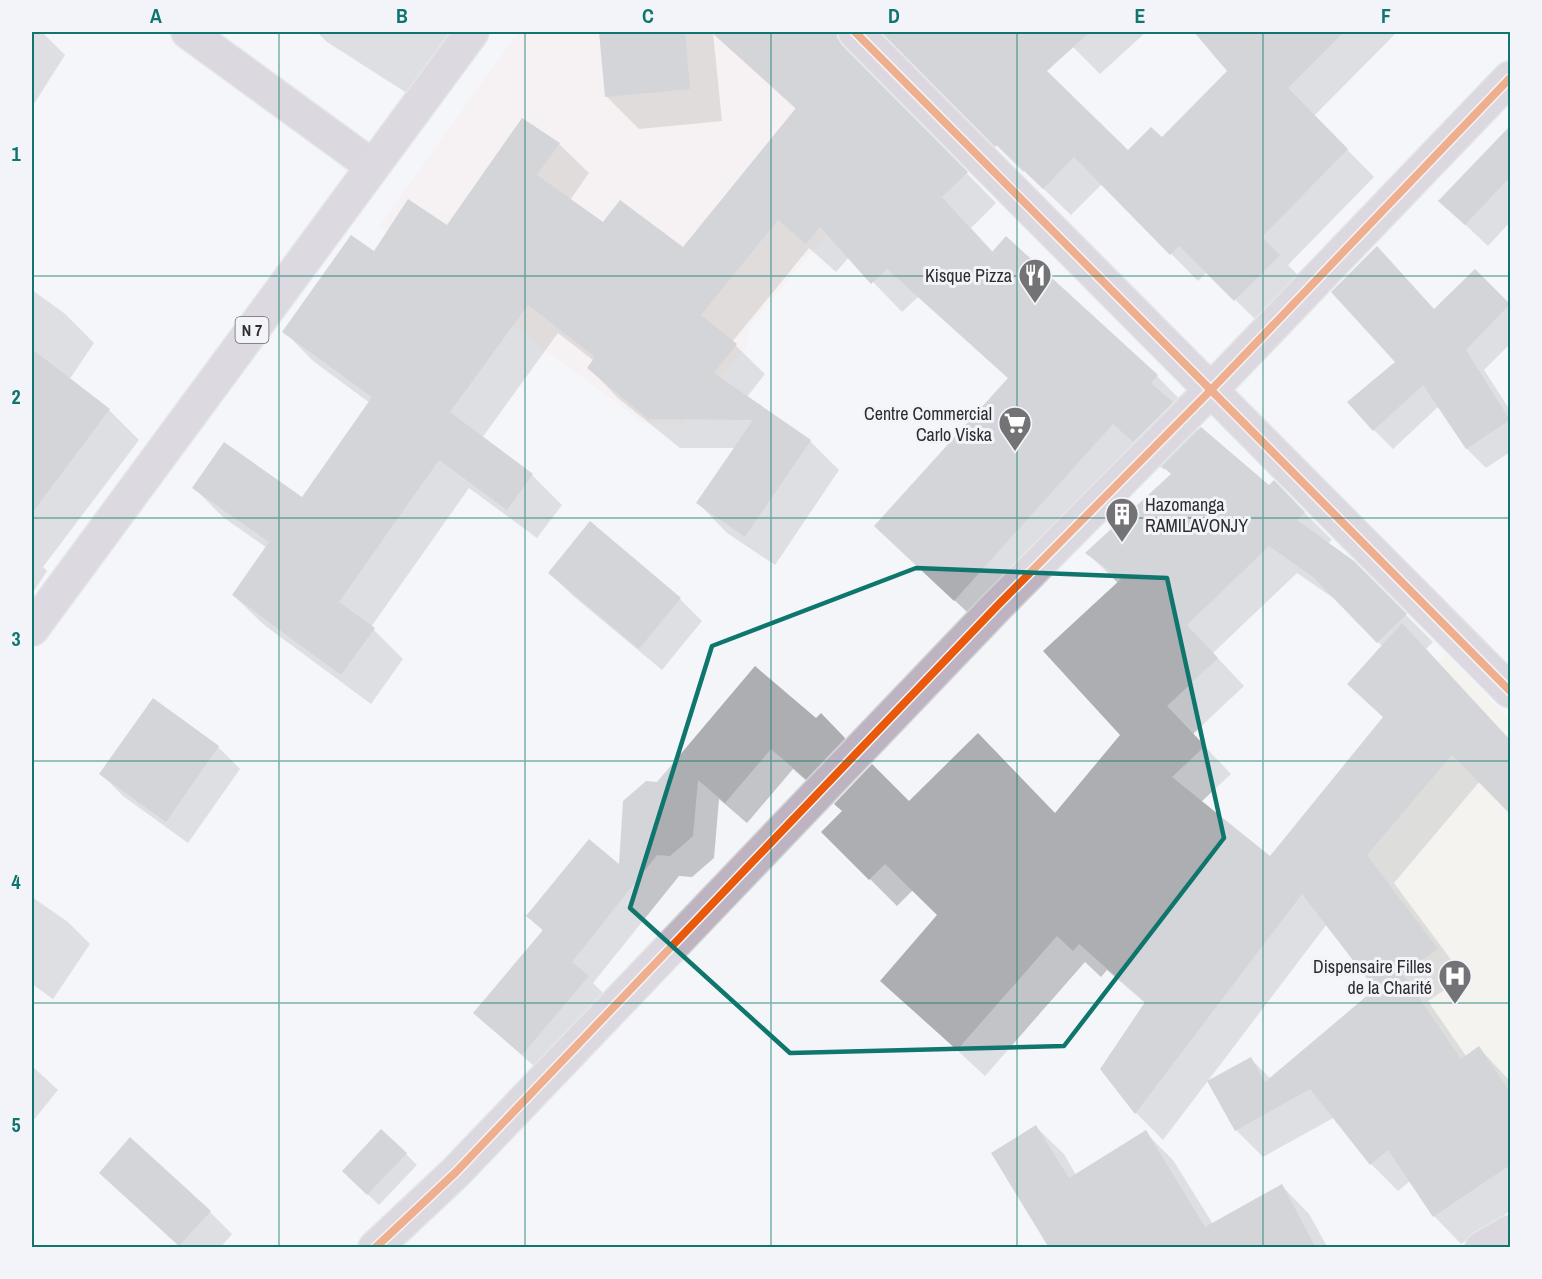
<svg xmlns="http://www.w3.org/2000/svg" width="1542" height="1279" viewBox="0 0 1542 1279" font-family="'Archivo Narrow',sans-serif">
<style>
.industrial{fill:#f9ece8}
.medical{fill:#f3efe5}
.shadow{fill:#0003;fill-rule:evenodd}
.building{fill:#adaeb1}
.lines{fill:none;stroke-linecap:round;stroke-linejoin:round}
.minor-casing{stroke:#d1d2d4;stroke-width:36}
.major-casing{stroke:#d1d2d4;stroke-width:36}
.minor{stroke:#beb4c1;stroke-width:33}
.major{stroke:#beb6c3;stroke-width:33}
.cycleway-casing{stroke:#f3f4fa;stroke-width:11}
.cycleway{stroke:#e8590c;stroke-width:8}
.marked{fill:none;stroke:#0f766e;stroke-width:4.5;stroke-linejoin:round}
.grid{fill:none;stroke:#0f766e;stroke-width:1.5;stroke-opacity:0.55}
.labels{text-anchor:middle;dominant-baseline:central;stroke-width:6;stroke-linejoin:round;paint-order:stroke}
.shield{fill:#f3f4fa;stroke:#68696c;stroke-width:1.5}
.shield-label{font-size:16px;font-weight:bold;fill:#2d2d2f}
.poi-label{font-size:18px;fill:#2d2d2f;stroke:#f3f4fa;text-anchor:end}
.neatline{fill:none;stroke:#0f766e;stroke-width:2}
.grid-label{font-size:20px;text-anchor:middle;font-weight:bold;fill:#0f766e}
</style>
<rect width="100%" height="100%" fill="#f4f5f9"/>
<polygon class="industrial" points="518,32 791,32 904,142 750,325 746,348 682,424 644,423 379,227"/>
<polygon class="medical" points="1446,654 1510,720 1510,1170 1287,839"/>
<g class="shadow">
<polygon points="32,32 42,32 65,55 32,107"/>
<polygon points="317,32 450,32 410,95 327,42"/>
<path d="M601,32H828L996,203L971,228L993,252L1157,376L1186,406L1181,412L1199,431L1269,487L1274,482L1332,540L1327,544L1353,562L1433,642L1426,649L1510,740V812L1480,781L1394,883L1464,977L1428,1001L1466,1056L1479,1048L1510,1081V1211L1461,1244L1434,1216L1410,1181L1398,1191L1371,1164L1335,1117L1263,1157L1236,1130L1250,1058L1271,1079L1377,989L1327,924L1163,1140L1136,1113L1101,1069L1146,1004L1107,970L1101,977L1085,962L985,1076L882,981L939,916L913,890L897,906L823,832L909,803L1056,815L1122,735L1118,583L1087,553L1172,474L1166,468L1164,470L1144,453L985,629L876,526L1009,379L918,297L902,312L849,257L836,272L809,248L732,342L765,374L747,397L810,441L839,470L775,565L727,533L698,503L735,448H680L618,398L589,368L594,361L558,333L482,438L532,475L562,505L537,538L469,488L371,627L403,659L371,704L263,624L233,595L267,548L223,517L194,488L302,499L370,403L313,361L284,331L374,253L447,228L559,144L589,173L570,200L603,224L684,249L797,110L713,33L722,121L639,129L607,97ZM1297,573L1339,602L1383,647L1349,684L1384,718L1270,858L1201,802L1231,774L1193,734L1244,686L1213,653Z"/>
<polygon points="883,32 956,32 1064,136 1128,152 1162,139 1229,71 1196,32 1397,32 1314,116 1374,177 1288,265 1306,283 1262,326 1207,272 1198,281 1102,184 1071,215 1025,171 1023,172"/>
<polygon points="1058,32 1146,32 1100,74"/>
<polygon points="1510,128 1510,222 1488,246 1440,201"/>
<polygon points="1475,271 1510,306 1510,344 1484,370 1510,410 1510,452 1486,468 1467,449 1439,406 1393,449 1374,430 1397,362"/>
<polygon points="32,290 64,313 94,343 69,380 109,410 139,440 43,567 47,571 32,594"/>
<polygon points="550,573 680,599 702,621 662,670 572,595"/>
<polygon points="153,700 218,747 240,769 188,843 123,796 101,774"/>
<polygon points="821,715 866,760 828,800 793,769 747,823 719,799 714,858 692,877 679,876 593,983 609,999 545,1076 475,1013 543,931 528,916 620,867 658,784 816,720"/>
<polygon points="32,897 68,922 90,944 53,999 32,984"/>
<polygon points="32,1066 58,1090 32,1122"/>
<polygon points="1036,1127 1064,1154 1076,1175 1145,1132 1173,1160 1213,1224 1282,1186 1309,1214 1328,1248 1050,1248"/>
<polygon points="406,1154 417,1165 379,1205 355,1182"/>
<polygon points="101,1173 210,1212 232,1234 220,1248 181,1248"/>
</g>
<g class="building">
<polygon points="599,32 685,32 690,89 605,97"/>
<polygon points="711,32 837,32 837,37 842,45 968,172 942,197 992,252 1006,236 1158,375 1151,383 1173,402 1133,442 1113,424 954,601 874,526 1008,378 887,269 871,284 820,227 806,244 778,220 701,315 737,344 714,373 811,440 745,537 696,503 753,420 648,419 587,368 595,357 528,305 450,412 533,474 507,510 439,460 339,602 375,628 341,675 232,595 269,542 192,488 224,442 302,497 372,397 282,332 351,235 374,251 408,199 447,225 522,118 560,143 537,175 603,222 620,200 683,247 796,108"/>
<polygon points="881,32 1090,32 1047,71 1128,150 1151,127 1162,137 1227,71 1194,32 1344,32 1288,88 1348,149 1262,237 1280,255 1234,301 1179,246 1170,255 1074,157 1043,189 997,145 995,147"/>
<polygon points="1510,126 1510,177 1465,225 1438,201"/>
<polygon points="1377,246 1434,309 1475,269 1510,304 1466,350 1510,420 1466,449 1423,385 1373,431 1347,402 1395,362 1331,292"/>
<polygon points="32,349 110,409 32,513"/>
<polygon points="1201,427 1269,485 1274,480 1305,512 1297,520 1354,561 1407,614 1377,643 1313,577 1269,546 1187,625 1218,658 1167,706 1205,746 1172,777 1270,856 1383,717 1347,684 1402,623 1510,740 1510,814 1452,755 1367,855 1438,949 1402,973 1461,1059 1479,1046 1510,1092 1510,1165 1433,1217 1388,1150 1370,1165 1310,1089 1235,1131 1207,1081 1251,1057 1265,1082 1375,989 1302,894 1135,1114 1100,1069 1145,1002 1079,944 1073,951 1057,936 957,1050 880,981 937,915 885,864 869,880 821,832 842,811 834,804 872,764 909,801 978,733 1055,813 1120,735 1043,651 1121,579 1085,553 1171,474 1162,466"/>
<polygon points="590,521 681,598 639,649 548,573"/>
<polygon points="755,666 816,718 821,713 845,738 806,779 771,749 725,803 698,780 693,836 670,856 657,855 572,962 589,976 522,1055 473,1013 543,930 526,916 589,839 619,864 623,801 646,781 657,782"/>
<polygon points="153,698 219,746 166,822 99,774"/>
<polygon points="1036,1125 1069,1178 1146,1130 1205,1227 1282,1184 1316,1248 1049,1248 991,1153"/>
<polygon points="381,1129 407,1153 367,1195 342,1171"/>
<polygon points="130,1137 211,1211 179,1246 99,1173"/>
</g>
<g class="lines">
<defs>
<g id="minor">
<polyline points="188,32 372,166"/>
<polyline points="855,32 1510,691"/>
<polyline points="375,1248 456,1172 999,604 1211,390 1510,78"/>
<polyline points="1482,1248 1510,1232"/>
</g>
<polyline id="major" points="32,629 472,32"/>
</defs>
<use href="#minor" class="minor-casing"/>
<use href="#major" class="major-casing"/>
<use href="#minor" class="minor"/>
<use href="#major" class="major"/>
<defs>
<g id="cycleway">
<polyline points="855,32 1510,691"/>
<polyline points="375,1248 456,1172 999,604 1211,390 1510,78"/>
</g>
</defs>
<use href="#cycleway" class="cycleway-casing"/>
<use href="#cycleway" class="cycleway"/>
</g>
<path d="M0 0H1542V1279H0ZM916,568L1167,578L1224,838L1064,1046L790,1053L630,908L712,646Z" fill="#f4f5f9" fill-opacity=".55" fill-rule="evenodd"/>
<path class="marked" d="M916,568L1167,578L1224,838L1064,1046L790,1053L630,908L712,646Z"/>
<path class="grid" d="M279,32V1248M525,32V1248M771,32V1248M1017,32V1248M1263,32V1248M32,276H1510M32,518H1510M32,761H1510M32,1003H1510"/>
<defs>
<symbol id="restaurant-pin" viewBox="-11 -11 22 30"><path d="M0 17L-7.5 6A9.5 9.5 0 1 1 7.5 6Z" fill="#737376" stroke="#f3f4fa"/><path d="M-5-6h1v4h1v-4h1v4h1v-4h1v5L-1.5 .5V6h-2V.5L-5-1ZM5-6V6H3V1.5H1.5Q1.5-4 5-6Z" fill="#fff"/></symbol>
<symbol id="supermarket-pin" viewBox="-11 -11 22 30"><path d="M0 17L-7.5 6A9.5 9.5 0 1 1 7.5 6Z" fill="#737376" stroke="#f3f4fa"/><path d="M-6-5.5h2.5l.6 2H6L4.5 2H-2.5L-4.4-4H-6ZM-1.5 3.2a1.3 1.3 0 1 0 .1 0ZM3 3.2a1.3 1.3 0 1 0 .1 0Z" fill="#fff"/></symbol>
<symbol id="building-pin" viewBox="-11 -11 22 30"><path d="M0 17L-7.5 6A9.5 9.5 0 1 1 7.5 6Z" fill="#737376" stroke="#f3f4fa"/><path d="M-4-6H4V6H1V3H-1V6H-4ZM-2.5-4.3h1.7v1.8h-1.7ZM.8-4.3h1.7v1.8H.8ZM-2.5-1h1.7V.8h-1.7ZM.8-1h1.7V.8H.8Z" fill="#fff"/></symbol>
<symbol id="hospital-pin" viewBox="-11 -11 22 30"><path d="M0 17L-7.5 6A9.5 9.5 0 1 1 7.5 6Z" fill="#737376" stroke="#f3f4fa"/><path d="M-5-5h3v3.5h4V-5h3V5h-3V1.5h-4V5h-3Z" fill="#fff"/></symbol>
</defs>
<g fill-rule="evenodd">
<use href="#restaurant-pin" x="1016" y="256" width="38" height="52"/>
<use href="#supermarket-pin" x="996" y="404" width="38" height="52"/>
<use href="#building-pin" x="1103" y="495" width="38" height="52"/>
<use href="#hospital-pin" x="1436" y="957" width="38" height="52"/>
</g>
<g class="labels">
<rect class="shield" x="235.5" y="317" width="33" height="26" rx="4.5"/>
<g class="shield-label">
<text x="252" y="330">N 7</text>
</g>
<g class="poi-label">
<text x="1012" y="275">Kisque Pizza</text>
<text x="992" y="413">Centre Commercial<tspan x="992" dy="21">Carlo Viska</tspan></text>
<text x="1145" y="504" text-anchor="start">Hazomanga<tspan x="1145" dy="21">RAMILAVONJY</tspan></text>
<text x="1432" y="966">Dispensaire Filles<tspan x="1432" dy="21">de la Charité</tspan></text>
</g>
</g>
<rect width="1542" height="1279" fill="none" stroke="#f3f4fa" stroke-width="66"/>
<rect x="33" y="33" width="1476" height="1213" class="neatline"/>
<g class="grid-label">
<text x="156" y="23">A</text>
<text x="402" y="23">B</text>
<text x="648" y="23">C</text>
<text x="894" y="23">D</text>
<text x="1140" y="23">E</text>
<text x="1386" y="23">F</text>
<text x="16" y="161">1</text>
<text x="16" y="404">2</text>
<text x="16" y="646">3</text>
<text x="16" y="889">4</text>
<text x="16" y="1132">5</text>
</g>
</svg>
